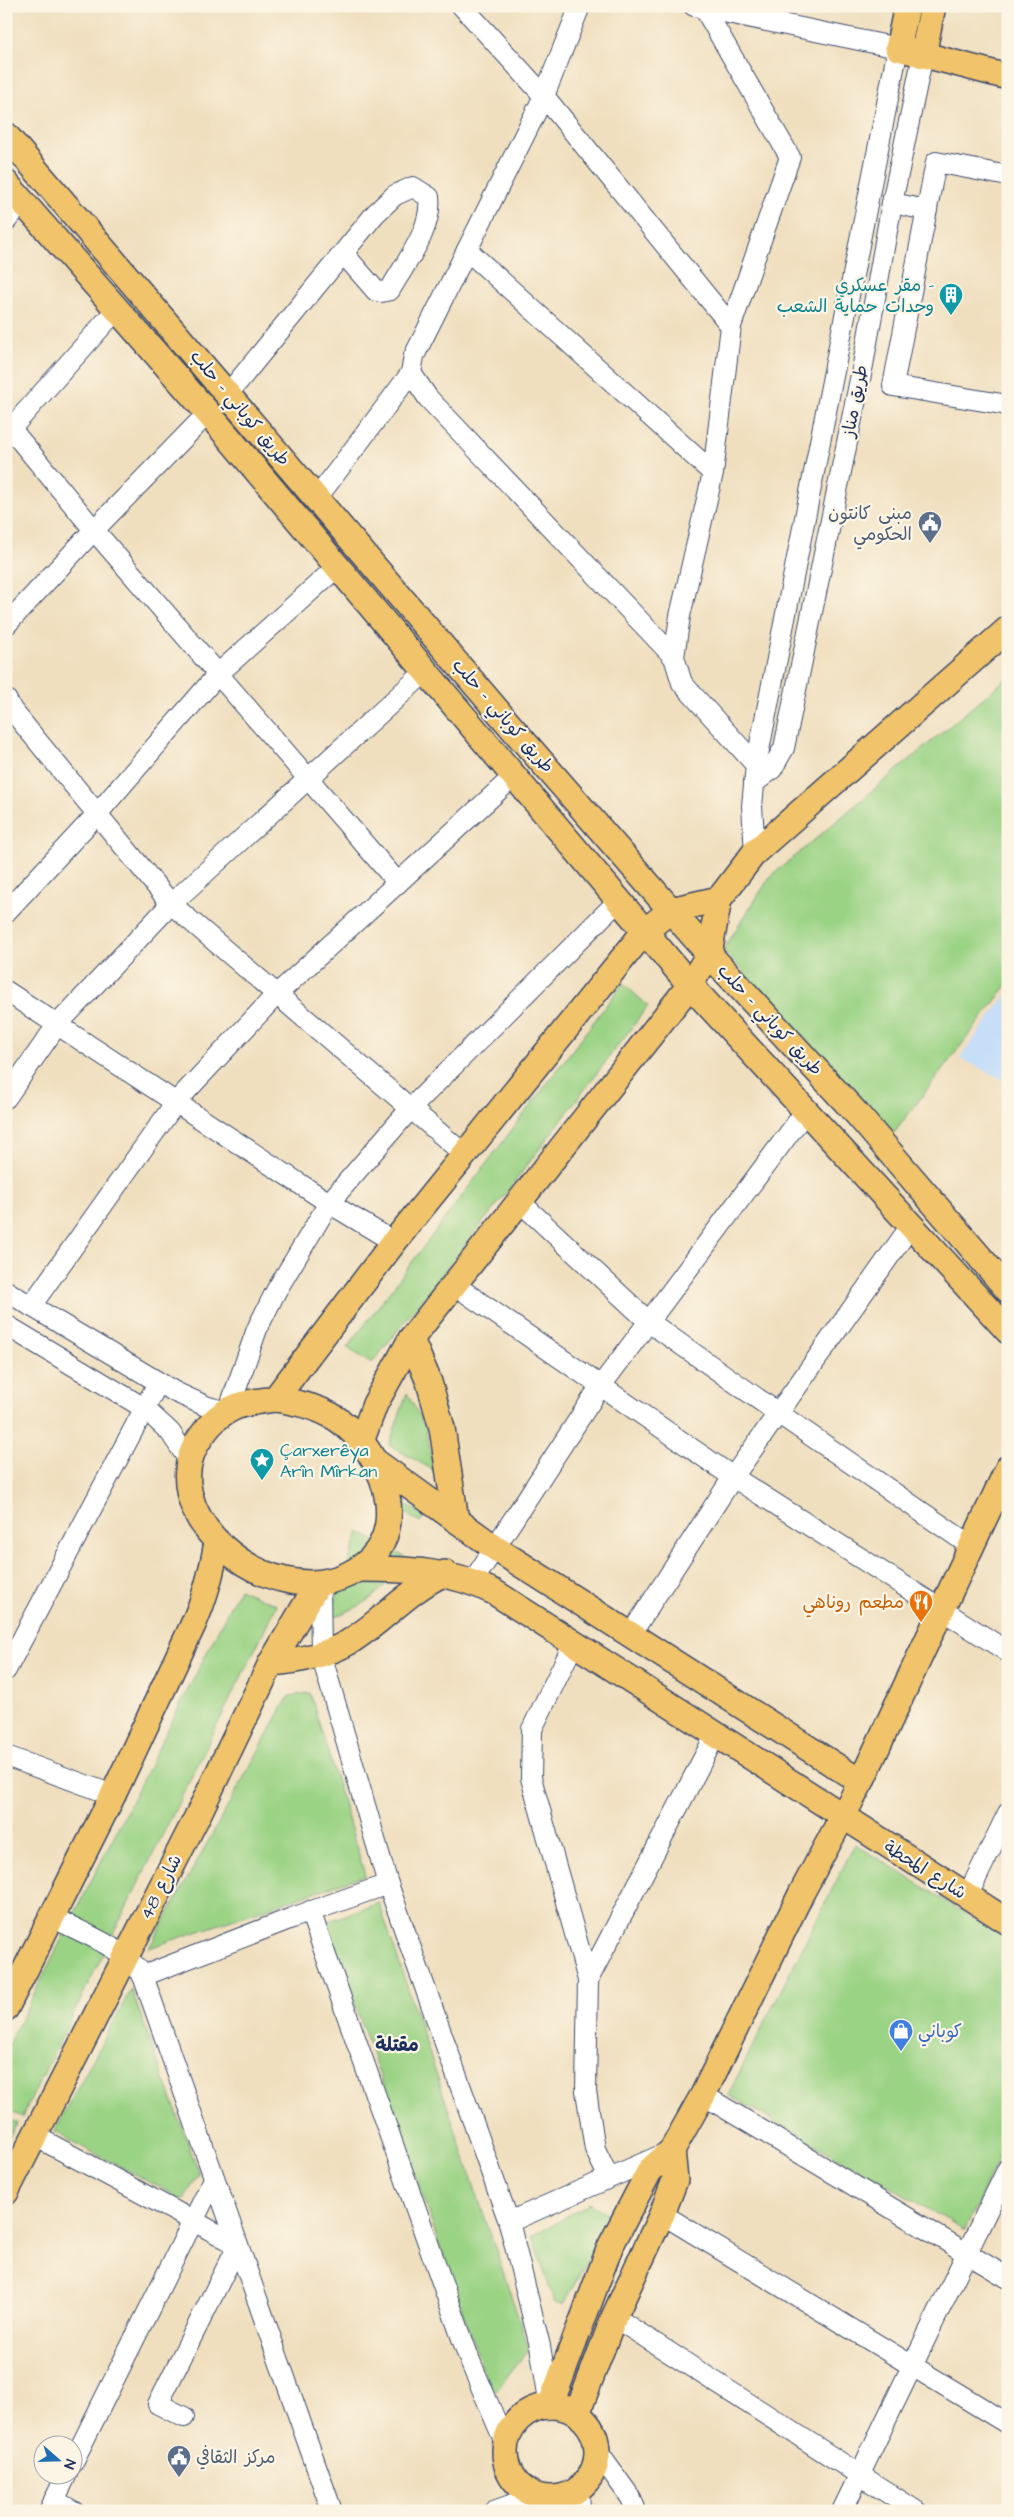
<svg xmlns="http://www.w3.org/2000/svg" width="1014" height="2517" viewBox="0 0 1014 2517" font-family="'Architects Daughter','Playpen Sans Arabic',sans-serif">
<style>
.built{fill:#c6def8}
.green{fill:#9bd385;stroke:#5b8172}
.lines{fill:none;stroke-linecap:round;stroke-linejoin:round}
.minor-casing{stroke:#3b496d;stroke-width:22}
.major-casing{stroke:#3b496d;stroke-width:28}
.minor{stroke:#fff;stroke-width:20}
.major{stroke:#f1c36a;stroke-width:25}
.labels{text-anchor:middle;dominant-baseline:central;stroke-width:4.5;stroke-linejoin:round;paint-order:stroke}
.culture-label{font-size:18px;fill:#0d838f;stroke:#fcf5e5;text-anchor:end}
.street-label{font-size:18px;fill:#1b2f5e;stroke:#fcf5e5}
.service-label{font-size:18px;fill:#4e5e75;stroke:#fcf5e5;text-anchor:end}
.food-label{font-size:18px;fill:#c56008;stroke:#fcf5e5;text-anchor:end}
.shop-label{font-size:18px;fill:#366cbe;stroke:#fcf5e5;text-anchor:start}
.neighbourhood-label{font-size:19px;font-weight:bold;fill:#1b2f5e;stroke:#fcf5e5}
</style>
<rect width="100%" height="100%" fill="#fcf5e5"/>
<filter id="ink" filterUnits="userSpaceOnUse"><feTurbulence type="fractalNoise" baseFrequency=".02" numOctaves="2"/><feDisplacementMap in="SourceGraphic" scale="10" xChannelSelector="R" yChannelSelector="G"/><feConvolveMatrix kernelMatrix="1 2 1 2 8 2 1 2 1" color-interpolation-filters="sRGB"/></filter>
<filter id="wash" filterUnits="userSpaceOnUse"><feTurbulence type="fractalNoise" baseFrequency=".0096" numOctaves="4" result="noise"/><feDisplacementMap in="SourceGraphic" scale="20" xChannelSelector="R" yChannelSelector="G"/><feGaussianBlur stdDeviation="1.12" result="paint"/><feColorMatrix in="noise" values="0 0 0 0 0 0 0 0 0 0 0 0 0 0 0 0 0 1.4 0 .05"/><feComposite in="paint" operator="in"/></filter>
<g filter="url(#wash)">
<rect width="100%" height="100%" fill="#f0dfbf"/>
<polygon class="built" points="1008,993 1008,1082 960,1058"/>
<g class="green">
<polygon points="1008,677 1008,984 894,1133 723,950 770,877"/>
<polygon points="623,983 648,1006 503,1197 372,1363 347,1348"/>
<polygon points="407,1393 425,1427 435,1471 389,1445"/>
<polygon points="377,1486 424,1516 420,1523 374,1491"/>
<path d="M359,1532L405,1557C381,1593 370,1605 329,1618Z"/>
<polygon points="239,1589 277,1605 22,2117 6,2109 6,2049"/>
<polygon points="310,1693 365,1875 149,1948 289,1696"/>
<polygon points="855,1844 1008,1940 1008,2138 965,2230 728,2095"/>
<polygon points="379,1903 529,2349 492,2395 326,1922"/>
<polygon points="131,1989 199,2173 184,2200 54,2132"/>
<polygon points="6,2118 17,2123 6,2143"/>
<polygon points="590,2203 611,2216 564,2304 555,2303 532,2236"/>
</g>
</g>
<g filter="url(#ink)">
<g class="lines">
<defs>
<g id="minor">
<polyline points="462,6 544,96 731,326"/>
<polyline points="580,6 544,96 414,356 411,373 428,398 674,657"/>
<polyline points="694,6 898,48 756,765 752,806 755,852"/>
<polyline points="704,8 790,157 731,326 713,473 680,616 674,657 682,683 756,765"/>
<polyline points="1008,176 936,162 893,386 1008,405"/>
<polyline points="892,203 927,210"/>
<polyline points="6,221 23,201"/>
<polyline points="467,250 713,473"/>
<path d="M228,394L375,214L395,195L413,187L429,197C433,229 405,263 390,290L381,292L376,291L343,253"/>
<polyline points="11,429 94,530 398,883"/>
<polyline points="6,434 117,309"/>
<polyline points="317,498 411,373"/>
<polyline points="6,625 94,530 208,413"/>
<polyline points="6,699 12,710 171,904 464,1154"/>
<polyline points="754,783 772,769 784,748 863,365 892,203 923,55"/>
<polyline points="6,912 97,814 218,674 337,567"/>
<polyline points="6,991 329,1203 394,1242"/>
<polyline points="6,1098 57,1025 171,904 425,672"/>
<polyline points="518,1200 649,1322 778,1413 971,1546"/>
<polyline points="453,1284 733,1477 1008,1652"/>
<polyline points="6,1291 175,1392 208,1407 227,1412"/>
<polyline points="31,1306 176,1102 277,994 513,777"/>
<polyline points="6,1325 144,1408 170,1432 190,1462"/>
<polyline points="229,1409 257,1329 276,1291 329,1203 411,1108 618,901"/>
<polyline points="473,1581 600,1387 805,1112"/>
<polyline points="320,1583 321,1654 388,1884 509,2222 540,2346 550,2406"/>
<polyline points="631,1634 733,1477 910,1227"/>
<polyline points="574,1643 532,1729 531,1778 588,1980 715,1736"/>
<polyline points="6,1670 158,1383"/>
<polyline points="6,1756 113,1795"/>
<polyline points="967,1897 1008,1813"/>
<polyline points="310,1911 470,2361 506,2445"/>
<path d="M52,1917C80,1932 126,1948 143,1976L332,2511"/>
<polyline points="143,1976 292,1918 388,1884"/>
<polyline points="588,1980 586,2091 595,2149 609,2178"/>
<polyline points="703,2095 1008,2278"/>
<polyline points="35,2136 238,2245 158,2404 184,2417"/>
<polyline points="662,2214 1008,2424"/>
<polyline points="509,2222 664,2154"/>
<polyline points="614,2317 916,2511"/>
<polyline points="597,2451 631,2498 636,2511"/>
<polyline points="72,2464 214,2179"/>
<polyline points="579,2489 580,2511"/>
<polyline points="54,2500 73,2511"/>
<polyline points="49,2511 67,2474"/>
<polyline points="494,2511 535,2496"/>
<polyline points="842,2511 1008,2168"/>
</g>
<g id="major">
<polyline points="907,6 898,48 1008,77"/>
<polyline points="923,55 933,6"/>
<polyline points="6,135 513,729 709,954 857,1114 1008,1290"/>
<polyline points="6,183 208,413 690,985 1008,1331"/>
<polyline points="411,1339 429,1382 442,1428 456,1520"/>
<polyline points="275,1399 394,1242 644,932 671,910 719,899"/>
<path d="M275,1399C300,1403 325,1408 345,1425C389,1462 414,1542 349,1574C268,1614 144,1510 203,1434C210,1424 220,1414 231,1409C245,1402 260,1401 275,1399Z"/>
<polyline points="361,1442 375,1404 411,1339 690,985 709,954 719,899 755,852 1008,629"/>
<polyline points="376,1462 495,1548 861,1782"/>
<path d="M359,1569C407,1569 450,1570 494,1592L1008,1922"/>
<path d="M271,1663C298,1661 325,1656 349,1642C383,1621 408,1590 445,1573"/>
<path d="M6,2008L113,1795L192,1627C205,1599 212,1572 217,1542"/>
<polyline points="6,2192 199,1813 271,1663 318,1584"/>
<polyline points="550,2406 610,2247 650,2170 672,2150 703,2095 802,1892 861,1782 1008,1468"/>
<circle cx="551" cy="2452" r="46"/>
<polyline points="577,2414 614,2317 662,2214 675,2180 672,2150"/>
</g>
</defs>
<use href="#minor" class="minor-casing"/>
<use href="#major" class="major-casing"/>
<use href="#minor" class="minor"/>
<use href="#major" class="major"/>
</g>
</g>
<defs>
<symbol id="building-pin" viewBox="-11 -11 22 30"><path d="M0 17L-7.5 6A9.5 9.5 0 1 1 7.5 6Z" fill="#0f9aa8" stroke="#fcf5e5"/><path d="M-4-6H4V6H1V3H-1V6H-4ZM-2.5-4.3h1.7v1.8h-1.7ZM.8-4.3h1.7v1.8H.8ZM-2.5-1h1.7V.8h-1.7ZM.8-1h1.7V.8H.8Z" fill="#fff"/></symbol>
<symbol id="civic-pin" viewBox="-11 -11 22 30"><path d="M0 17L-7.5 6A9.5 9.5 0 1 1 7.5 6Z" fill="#5c6f8a" stroke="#fcf5e5"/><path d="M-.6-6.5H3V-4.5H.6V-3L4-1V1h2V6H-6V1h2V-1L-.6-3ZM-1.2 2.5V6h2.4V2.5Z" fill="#fff"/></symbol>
<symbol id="sight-pin" viewBox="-11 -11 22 30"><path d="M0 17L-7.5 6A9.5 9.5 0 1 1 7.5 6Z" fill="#0f9aa8" stroke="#fcf5e5"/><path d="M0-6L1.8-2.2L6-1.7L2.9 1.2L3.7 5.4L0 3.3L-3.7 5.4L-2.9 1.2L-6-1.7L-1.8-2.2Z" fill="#fff"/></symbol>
<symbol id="restaurant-pin" viewBox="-11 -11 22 30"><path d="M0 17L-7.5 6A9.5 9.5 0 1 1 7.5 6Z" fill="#e8710a" stroke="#fcf5e5"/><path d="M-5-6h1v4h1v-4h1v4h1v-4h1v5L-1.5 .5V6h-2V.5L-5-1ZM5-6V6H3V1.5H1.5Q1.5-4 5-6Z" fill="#fff"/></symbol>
<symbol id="shop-pin" viewBox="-11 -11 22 30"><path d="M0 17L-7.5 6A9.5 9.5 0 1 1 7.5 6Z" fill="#3f7fe0" stroke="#fcf5e5"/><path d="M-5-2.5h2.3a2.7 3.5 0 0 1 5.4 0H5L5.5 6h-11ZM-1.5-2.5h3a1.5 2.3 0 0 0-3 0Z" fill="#fff"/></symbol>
</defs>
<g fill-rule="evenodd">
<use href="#building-pin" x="937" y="281" width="28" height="38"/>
<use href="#civic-pin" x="916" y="509" width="28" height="38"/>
<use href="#sight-pin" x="248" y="1446" width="28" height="38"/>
<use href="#restaurant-pin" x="907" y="1588" width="28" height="38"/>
<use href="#shop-pin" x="887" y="2017" width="28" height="38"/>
<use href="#civic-pin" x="165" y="2443" width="28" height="38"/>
</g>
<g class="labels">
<g class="culture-label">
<text x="934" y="285">مقر عسكري -<tspan x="934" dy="21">وحدات حماية الشعب</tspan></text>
<text x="280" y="1450" text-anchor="start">Çarxerêya<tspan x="280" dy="21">Arîn Mîrkan</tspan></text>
</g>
<g class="street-label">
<text transform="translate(855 401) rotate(-79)">طريق مناز</text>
<text transform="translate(240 408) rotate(50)">طريق كوباني - حلب</text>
<text transform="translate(503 716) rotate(49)">طريق كوباني - حلب</text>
<text transform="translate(770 1020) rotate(47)">طريق كوباني - حلب</text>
<text transform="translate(925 1870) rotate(32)">شارع المحطة</text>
<text transform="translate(161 1887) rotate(-63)">48 شارع</text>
</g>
<g class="service-label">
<text x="912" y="513">مبنى كانتون<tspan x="912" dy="21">الحكومي</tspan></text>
<text x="196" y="2457" text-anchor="start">مركز الثقافي</text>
</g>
<g class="food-label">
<text x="904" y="1602">مطعم روناهي</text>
</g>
<g class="shop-label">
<text x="918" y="2031">كوباني</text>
</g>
<g class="neighbourhood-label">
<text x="397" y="2045">مقتلة</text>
</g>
</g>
<rect width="1014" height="2517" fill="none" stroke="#fcf5e5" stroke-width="25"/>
<g transform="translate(58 2460) rotate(110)"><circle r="24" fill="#fcf5e5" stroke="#a2a6af"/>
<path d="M0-4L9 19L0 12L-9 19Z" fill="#1f6fb2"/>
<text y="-8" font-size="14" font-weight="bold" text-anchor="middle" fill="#1b2f5e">N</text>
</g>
</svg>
